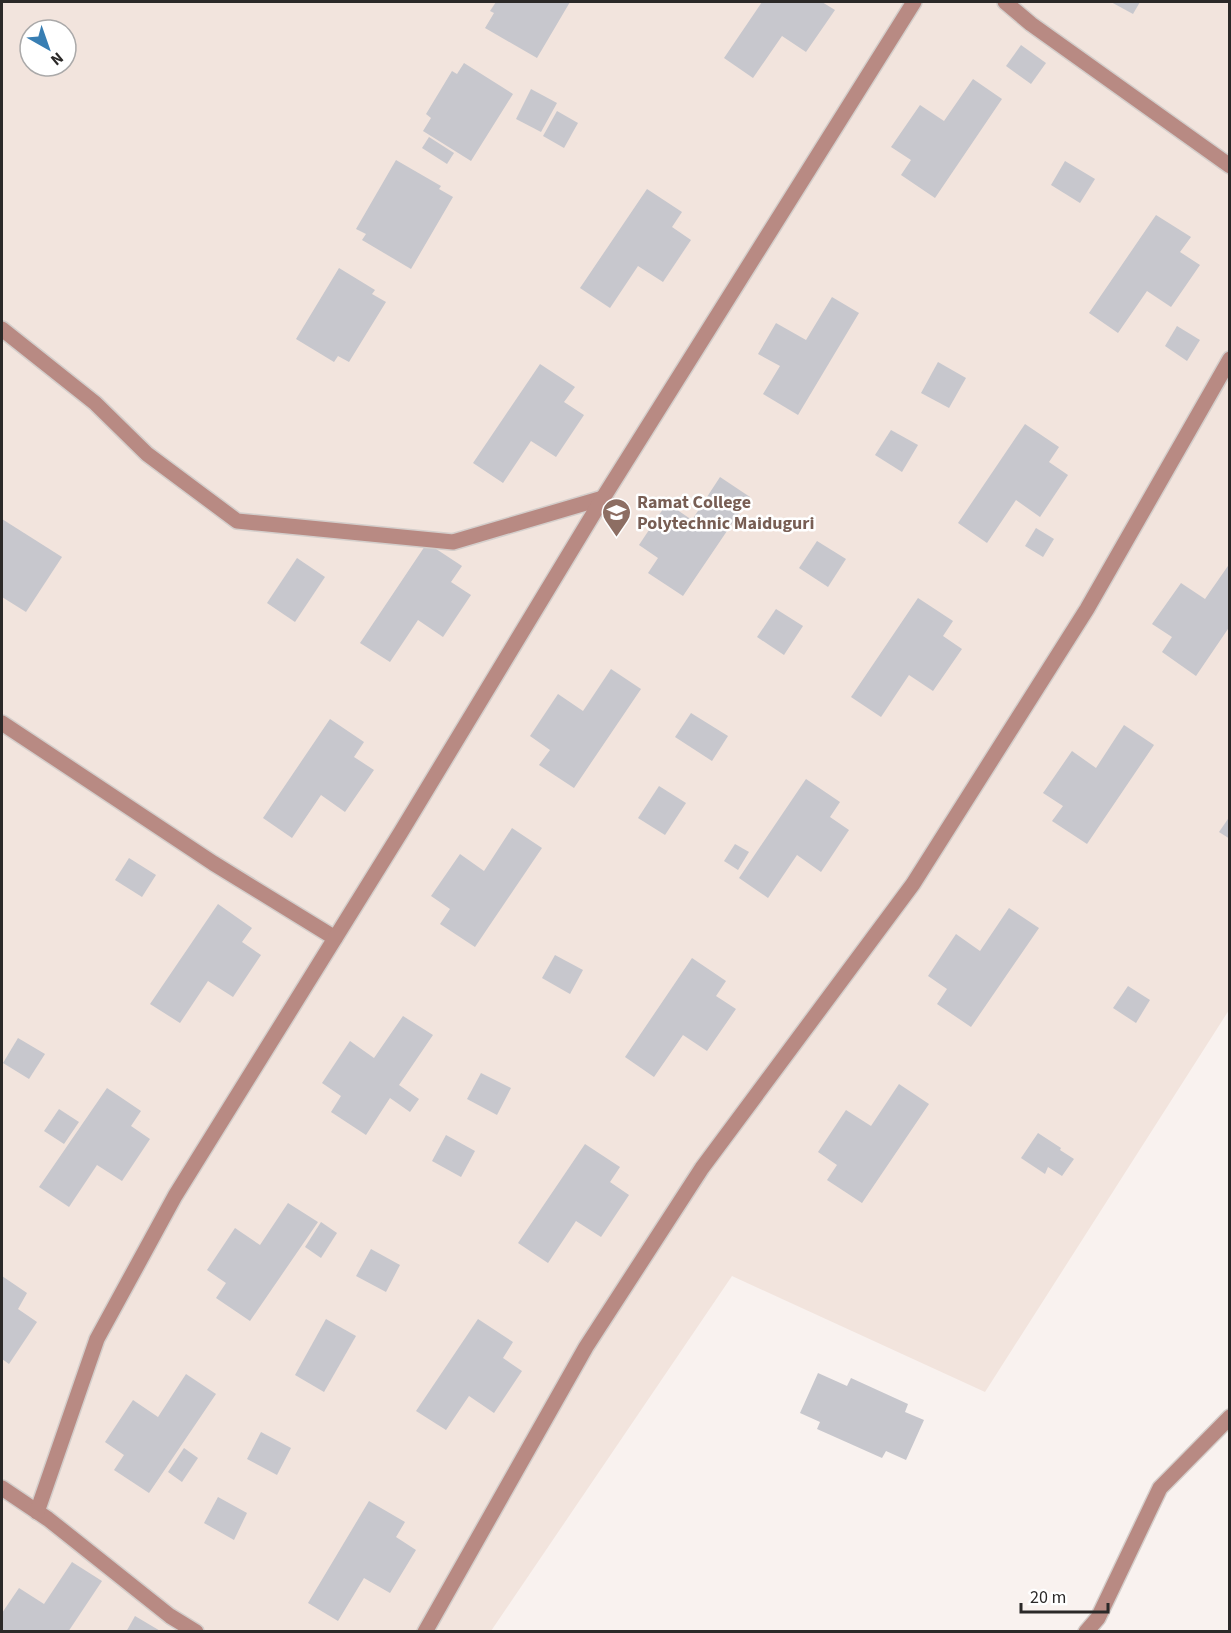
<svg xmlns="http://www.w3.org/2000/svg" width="1231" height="1633" viewBox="0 0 1231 1633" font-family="'Source Sans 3',sans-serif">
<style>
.built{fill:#f2e4dd;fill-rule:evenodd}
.building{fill:#c7c7cd}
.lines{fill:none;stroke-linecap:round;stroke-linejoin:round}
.minor-casing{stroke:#d4cecb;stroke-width:18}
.minor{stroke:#b88a83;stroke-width:15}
.labels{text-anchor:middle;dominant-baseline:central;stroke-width:5;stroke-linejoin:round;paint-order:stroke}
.education-label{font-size:18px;font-weight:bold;fill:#785e54;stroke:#fff;text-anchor:start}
</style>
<rect width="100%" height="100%" fill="#f9f2ef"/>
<path class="built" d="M2,2H1229V1010L985,1392L732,1276L491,1631L2,1632ZM30,30H66V66H30Z"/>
<g class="building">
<polygon points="496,2 570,2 537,58 485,28 494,13 490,11"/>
<polygon points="762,2 822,2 835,10 806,52 782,36 753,78 724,58"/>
<polygon points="1111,2 1140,2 1133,14"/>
<polygon points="1021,45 1046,63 1031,84 1006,66"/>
<polygon points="464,63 513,94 471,161 423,131 431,118 426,114 452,71 457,74"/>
<polygon points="973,79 1002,99 935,198 901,175 911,160 891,147 920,105 944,121"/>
<polygon points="531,89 557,103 541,132 516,119"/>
<polygon points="557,111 578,123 564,148 543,136"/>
<polygon points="429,137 454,153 447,164 422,148"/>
<polygon points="396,160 441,186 439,189 453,197 411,269 362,240 366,234 356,229"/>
<polygon points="1065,161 1095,179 1080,203 1051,185"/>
<polygon points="647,189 682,212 672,227 691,240 663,282 638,266 610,308 580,288"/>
<polygon points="1156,215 1191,237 1180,252 1200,265 1171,307 1147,291 1118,333 1089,313"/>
<polygon points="339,268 375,290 372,294 386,302 349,362 338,356 334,362 296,339"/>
<polygon points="832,297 859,313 798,415 763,394 780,366 758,354 776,323 806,340"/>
<polygon points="1177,326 1200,340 1187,361 1165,346"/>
<polygon points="938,362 966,378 949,408 921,393"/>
<polygon points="540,364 575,387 564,402 584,415 556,457 531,441 503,483 473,463"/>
<polygon points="1025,424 1059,447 1049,462 1068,475 1040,517 1016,500 987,543 958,523"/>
<polygon points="891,430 918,445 902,472 875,455"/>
<polygon points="720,477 750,497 683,596 648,573 658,558 639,545 667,503 692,520"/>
<polygon points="2,519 62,557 26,612 2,597"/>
<polygon points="1036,528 1054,539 1043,557 1025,546"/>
<polygon points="817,541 846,559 828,587 799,568"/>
<polygon points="427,543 462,566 451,582 471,595 443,637 418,620 390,662 360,643"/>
<polygon points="297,558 325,577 295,622 267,603"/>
<polygon points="1230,563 1230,626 1196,676 1162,652 1172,637 1152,624 1181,583 1205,599"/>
<polygon points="918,598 953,621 943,636 962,649 933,691 909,675 881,717 851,697"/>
<polygon points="776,609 803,626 784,655 757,637"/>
<polygon points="611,669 641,689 574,788 539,765 550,750 530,736 558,694 583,711"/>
<polygon points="691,713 728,736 712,761 675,737"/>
<polygon points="330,719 364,742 354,757 374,770 345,812 321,795 292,838 263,818"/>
<polygon points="1124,725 1154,745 1087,844 1052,821 1063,806 1043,793 1072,751 1096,768"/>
<polygon points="806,779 840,802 830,817 849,830 821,872 797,855 768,898 739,878"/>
<polygon points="659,786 686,803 665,835 638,818"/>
<polygon points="1230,816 1230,839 1219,832"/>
<polygon points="512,828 542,848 475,947 440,924 450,909 431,896 460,854 484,871"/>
<polygon points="735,844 749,852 738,870 724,861"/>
<polygon points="129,858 156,875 142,897 115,880"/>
<polygon points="218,904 252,928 242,942 261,955 233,997 208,981 180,1023 150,1004"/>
<polygon points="1009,908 1039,928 971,1027 937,1004 947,989 928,976 956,934 980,951"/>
<polygon points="555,955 583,970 570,994 542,978"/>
<polygon points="692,958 726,981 716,996 736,1009 707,1051 683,1035 654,1077 625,1057"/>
<polygon points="1128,986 1150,1000 1136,1023 1113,1008"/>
<polygon points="403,1016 433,1035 399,1085 419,1099 410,1112 390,1098 366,1135 331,1112 341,1096 322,1083 350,1041 374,1058"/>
<polygon points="18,1038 45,1054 29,1079 3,1063"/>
<polygon points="481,1073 511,1088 497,1115 467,1099"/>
<polygon points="899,1084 929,1104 862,1203 827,1180 837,1165 818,1152 846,1110 871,1126"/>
<polygon points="107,1088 141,1111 131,1126 150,1139 122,1181 97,1165 69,1207 39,1187"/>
<polygon points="59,1109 79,1122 64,1144 44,1131"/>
<polygon points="1038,1133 1061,1148 1060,1150 1074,1159 1062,1176 1048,1167 1045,1174 1021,1158"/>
<polygon points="446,1135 475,1151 461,1177 432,1161"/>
<polygon points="585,1144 620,1167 610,1182 629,1195 601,1237 576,1221 548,1263 518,1243"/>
<polygon points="288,1203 318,1222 250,1321 216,1298 226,1283 207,1270 235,1228 260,1245"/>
<polygon points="321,1222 337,1233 321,1258 305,1247"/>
<polygon points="371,1249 400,1265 386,1292 356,1276"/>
<polygon points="2,1276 27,1293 18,1309 37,1322 9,1364 2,1359"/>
<polygon points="326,1319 356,1336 324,1392 295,1375"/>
<polygon points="478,1319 513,1342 503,1358 522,1371 494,1413 469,1396 446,1430 416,1411"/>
<polygon points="818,1373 847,1386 851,1378 908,1404 905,1412 924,1420 906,1460 886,1451 882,1458 817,1429 820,1422 800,1413"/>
<polygon points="186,1374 216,1394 149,1493 114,1470 124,1455 105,1442 133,1400 158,1417"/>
<polygon points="261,1432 291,1448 277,1475 247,1459"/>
<polygon points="184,1448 198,1458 182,1482 168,1472"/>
<polygon points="218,1497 247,1513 234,1540 204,1523"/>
<polygon points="369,1501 405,1522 396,1537 416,1550 390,1593 364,1578 338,1621 308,1603"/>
<polygon points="72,1562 102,1581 68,1632 2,1632 2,1613 19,1588 44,1604"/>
<polygon points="135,1616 162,1632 126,1632"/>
</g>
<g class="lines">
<defs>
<g id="minor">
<polyline points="1005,2 1031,24 1230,166"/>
<polyline points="2,329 95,403 147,454 237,521 453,542 603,498"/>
<polyline points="2,723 213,863 335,938"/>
<polyline points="2,1488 48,1519 170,1616 196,1632"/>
<polyline points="37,1512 97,1339 175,1196 401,832 603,498 914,2"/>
<polyline points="425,1632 586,1347 702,1168 913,884 1087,609 1230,359"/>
<polyline points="1086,1632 1098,1618 1160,1488 1230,1417"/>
</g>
</defs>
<use href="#minor" class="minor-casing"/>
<use href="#minor" class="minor"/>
</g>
<defs>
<symbol id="school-pin" viewBox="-11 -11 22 30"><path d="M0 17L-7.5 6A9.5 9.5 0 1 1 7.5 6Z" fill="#8d6e63" stroke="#fff"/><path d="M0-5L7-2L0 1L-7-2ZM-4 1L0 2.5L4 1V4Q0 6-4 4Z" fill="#fff"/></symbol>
</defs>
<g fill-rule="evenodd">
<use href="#school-pin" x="600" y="496" width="33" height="45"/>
</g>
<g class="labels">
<g class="education-label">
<text x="637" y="502">Ramat College<tspan x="637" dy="21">Polytechnic Maiduguri</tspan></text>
</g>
</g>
<rect width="1231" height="1633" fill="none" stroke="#2b2928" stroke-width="6"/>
<g transform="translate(48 48) rotate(140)"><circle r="28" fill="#ffffff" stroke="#aaa9a9" stroke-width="1.5"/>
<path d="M0-4.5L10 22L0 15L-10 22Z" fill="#387eb3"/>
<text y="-9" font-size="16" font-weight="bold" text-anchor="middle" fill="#2b2928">N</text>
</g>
<path d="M1021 1603v9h87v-9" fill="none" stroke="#2b2928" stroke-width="3"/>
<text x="1030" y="1603" font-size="18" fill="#2b2928" stroke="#ffffff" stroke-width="4.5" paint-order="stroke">20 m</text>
</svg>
